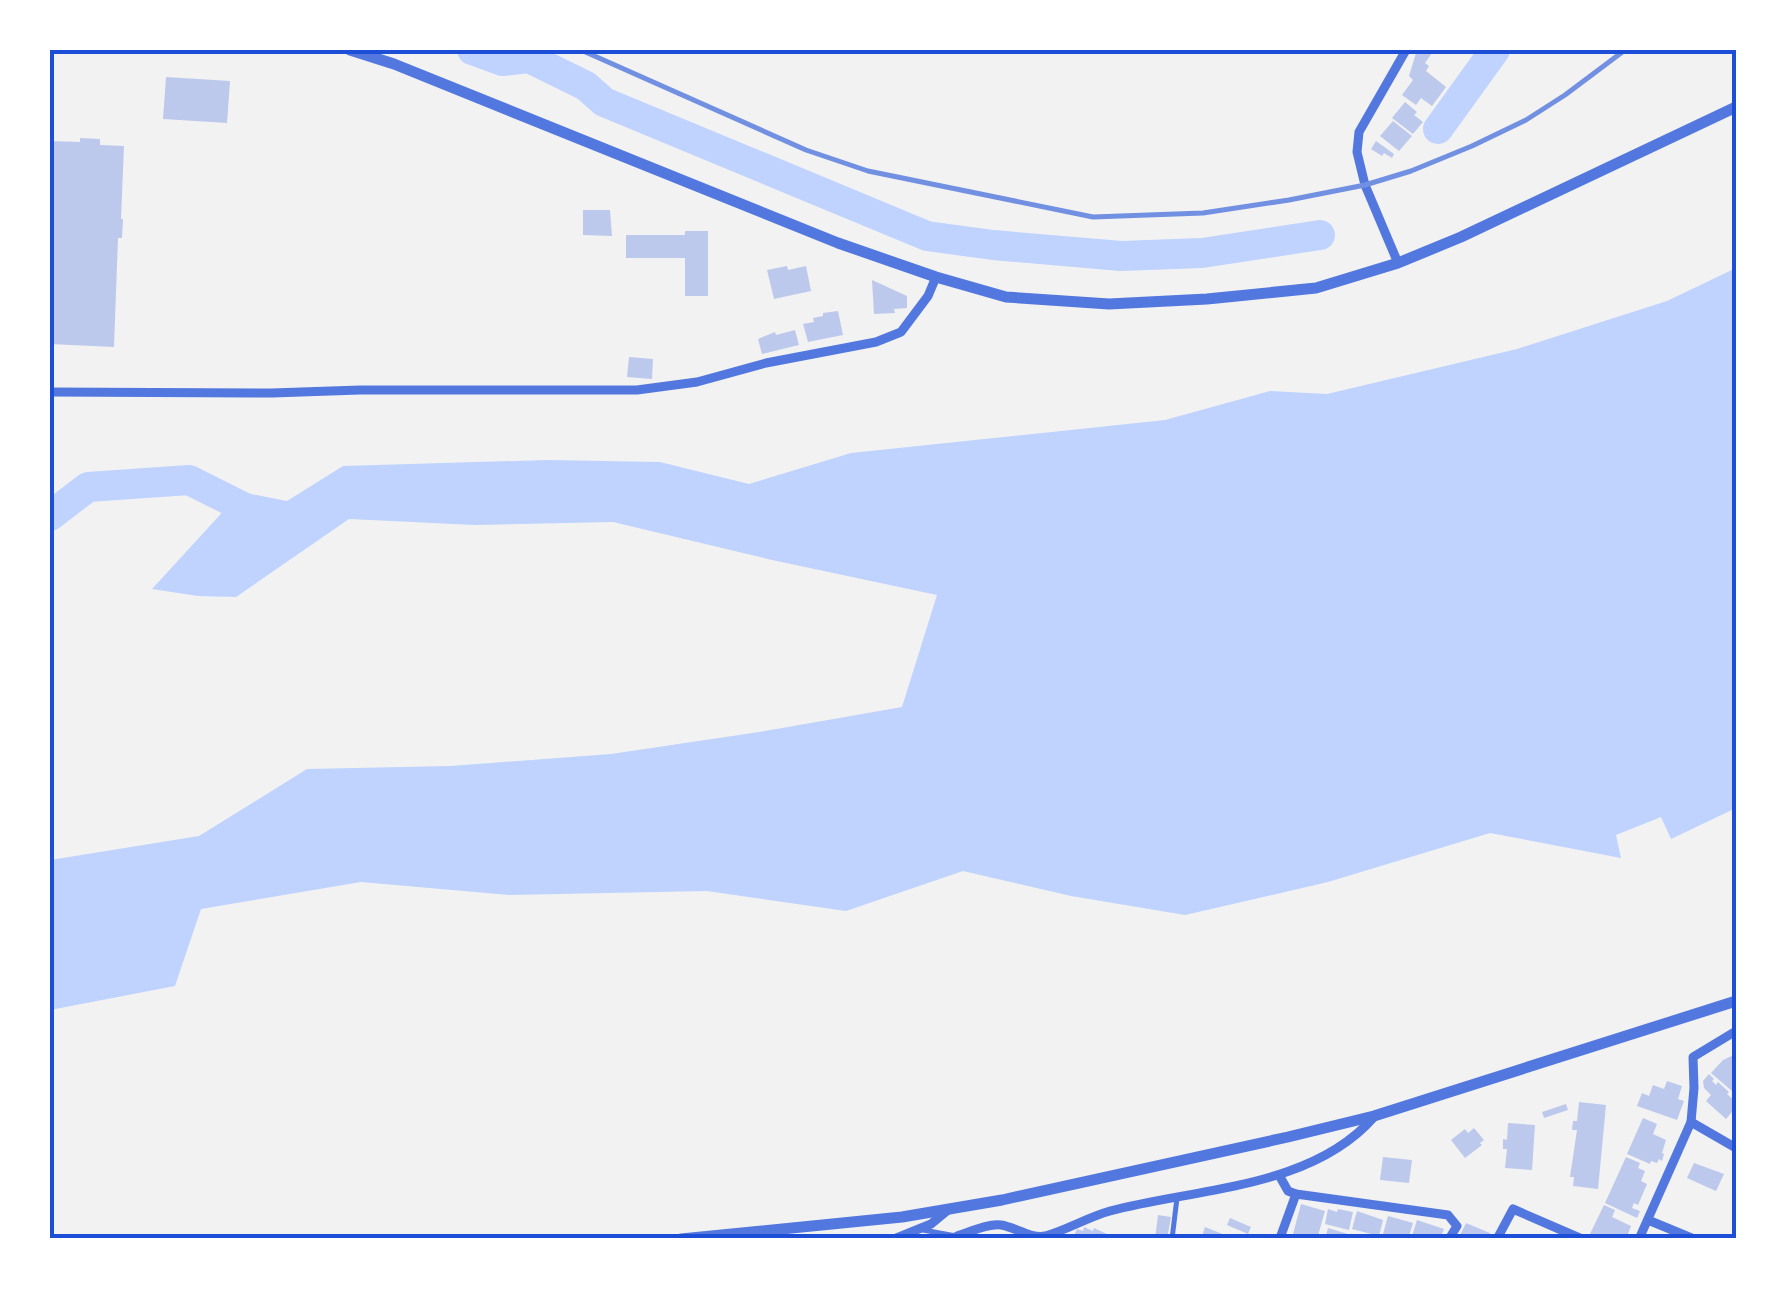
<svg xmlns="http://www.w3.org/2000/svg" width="1786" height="1289" viewBox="0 0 1786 1289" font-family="Roboto,sans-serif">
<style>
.water{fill:#bfd3fe}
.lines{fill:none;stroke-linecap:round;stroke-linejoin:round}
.stream{stroke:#bfd3fe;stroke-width:5}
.river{stroke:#bfd3fe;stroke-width:30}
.building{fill:#bdc9ec}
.service{stroke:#5277de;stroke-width:5}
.minor{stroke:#5277de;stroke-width:9}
.tertiary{stroke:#5277de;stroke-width:11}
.rail{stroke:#7290e2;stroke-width:5}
.neatline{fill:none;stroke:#1d4ed8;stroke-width:4}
</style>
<rect width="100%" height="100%" fill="#f2f2f2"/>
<polygon class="water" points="1736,268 1736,808 1671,839 1661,817 1616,835 1621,858 1490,833 1328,882 1185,915 1071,896 963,871 846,911 707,891 509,895 361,882 201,909 175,986 50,1010 50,860 199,836 307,769 450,766 611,754 765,731 902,707 937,595 772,560 613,522 475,525 349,519 236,597 198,596 152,589 241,492 287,501 343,466 548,460 660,462 749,484 851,453 1165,420 1270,391 1327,394 1517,349 1667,301"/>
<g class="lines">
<polyline class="stream" points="1438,129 1509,50"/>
<g class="river">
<polyline points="472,50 502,61 529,58 586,86 604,102 927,236 993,245 1121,256 1202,253 1320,235"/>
<polyline points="1438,129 1495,50"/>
<polyline points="50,516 88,487 189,480 261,516 269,515"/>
</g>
</g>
<g class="building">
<polygon points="1417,50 1434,50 1425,63 1429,66 1426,71 1446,87 1432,106 1421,98 1416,105 1402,95 1413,80 1409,76"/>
<polygon points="166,77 230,81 227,123 163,119"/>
<polygon points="1405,102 1417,112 1414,115 1423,122 1413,134 1392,118"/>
<polygon points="1393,121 1412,136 1399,151 1380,136"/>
<polygon points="80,138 100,139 100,145 124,146 121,219 123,219 122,238 118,238 114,347 50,344 50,141 80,142"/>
<polygon points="1376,141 1394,154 1392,158 1384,153 1382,156 1371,149"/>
<polygon points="583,210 610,210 612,236 583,235"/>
<polygon points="685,231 708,231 708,296 685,296 685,258 626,258 626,235 685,235"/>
<polygon points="787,266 788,270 806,266 811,291 774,299 767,270"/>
<polygon points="872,280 907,296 907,308 894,309 895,313 874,314"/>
<polygon points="838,311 843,335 808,342 803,324 814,322 813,318 823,316 823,313"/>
<polygon points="795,330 799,345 762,354 758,339 775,332 776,335"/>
<polygon points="629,357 653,359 652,379 627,377"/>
<polygon points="1736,1054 1736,1087 1732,1091 1711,1073 1723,1060"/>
<polygon points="1709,1074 1714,1079 1712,1081 1716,1085 1718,1082 1729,1092 1727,1094 1736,1102 1736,1107 1726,1119 1706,1101 1711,1095 1704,1088 1703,1081"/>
<polygon points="1667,1081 1682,1086 1678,1099 1684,1101 1677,1120 1637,1106 1642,1093 1649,1096 1653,1085 1664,1089"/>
<polygon points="1579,1102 1606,1105 1598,1189 1573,1186 1574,1177 1570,1177 1577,1130 1572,1130 1573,1121 1577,1121"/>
<polygon points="1566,1104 1568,1110 1544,1118 1542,1112"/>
<polygon points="1643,1118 1657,1124 1653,1134 1666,1140 1662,1153 1664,1154 1662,1161 1659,1159 1657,1163 1651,1161 1650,1164 1627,1154"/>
<polygon points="1508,1123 1535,1125 1532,1170 1505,1168 1507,1149 1503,1149 1503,1139 1507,1140"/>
<polygon points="1474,1128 1484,1140 1480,1143 1482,1145 1465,1158 1451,1140 1465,1129 1468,1133"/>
<polygon points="1383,1157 1412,1160 1409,1183 1380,1180"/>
<polygon points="1626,1157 1640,1163 1638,1168 1645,1171 1641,1181 1647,1184 1638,1205 1634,1203 1632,1208 1640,1211 1637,1218 1605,1203"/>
<polygon points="1694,1163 1724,1174 1716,1191 1687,1178"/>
<polygon points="1301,1204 1325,1211 1317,1239 1293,1234"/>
<polygon points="1604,1205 1615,1210 1612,1217 1631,1226 1626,1239 1601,1239 1590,1234"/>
<polygon points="1328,1209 1337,1212 1338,1209 1353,1212 1349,1230 1325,1224"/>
<polygon points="1357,1211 1383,1220 1379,1236 1352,1229"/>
<polygon points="1158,1215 1171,1217 1167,1239 1155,1239"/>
<polygon points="1388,1216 1413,1223 1408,1239 1383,1234"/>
<polygon points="1230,1218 1251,1227 1248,1234 1227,1225"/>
<polygon points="1417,1220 1444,1229 1440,1239 1411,1239"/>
<polygon points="1466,1223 1490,1233 1487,1239 1458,1239"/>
<polygon points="1084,1227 1093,1231 1094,1228 1118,1239 1073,1238 1077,1229 1083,1231"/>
<polygon points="1205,1227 1235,1239 1201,1239"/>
<polygon points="1328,1228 1348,1234 1346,1239 1325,1239"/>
</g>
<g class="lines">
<g class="service">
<polyline points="923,1230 956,1236"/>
<polyline points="1172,1239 1177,1198"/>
</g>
<g class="minor">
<polyline points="1398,263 1365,185 1357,152 1359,132 1406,50"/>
<polyline points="50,392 272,393 360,390 637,390 697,382 766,363 876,342 901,332 928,296 936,277"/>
<polyline points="1691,1122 1736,1148"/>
<polyline points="1279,1175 1288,1191 1296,1194 1448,1215 1457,1226 1449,1239"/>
<polyline points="1648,1220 1694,1239"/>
<path d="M957,1236C970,1232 988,1223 1001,1225C1015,1227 1031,1239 1045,1236C1067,1230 1088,1217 1110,1211C1196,1188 1311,1189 1374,1117"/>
<polyline points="894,1239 931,1224 948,1210"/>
<polyline points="1284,1239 1280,1238 1296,1194"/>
<polyline points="1497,1239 1513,1209 1582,1239"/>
<polyline points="1639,1239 1691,1122 1694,1088 1693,1057 1736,1031"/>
</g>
<g class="tertiary">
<polyline points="350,50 394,64 838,243 936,277 1006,297 1109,304 1207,299 1316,288 1398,263 1461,237 1736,107"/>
<polyline points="681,1239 902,1217 1002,1200 1288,1137 1374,1116 1736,1001"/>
</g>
<polyline class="rail" points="581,50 806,150 868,171 1093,217 1203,213 1289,200 1365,185 1411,171 1472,146 1526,120 1565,95 1625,50"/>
</g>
<rect width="1786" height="1289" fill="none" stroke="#ffffff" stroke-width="105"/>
<rect x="52" y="52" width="1682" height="1184" class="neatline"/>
</svg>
